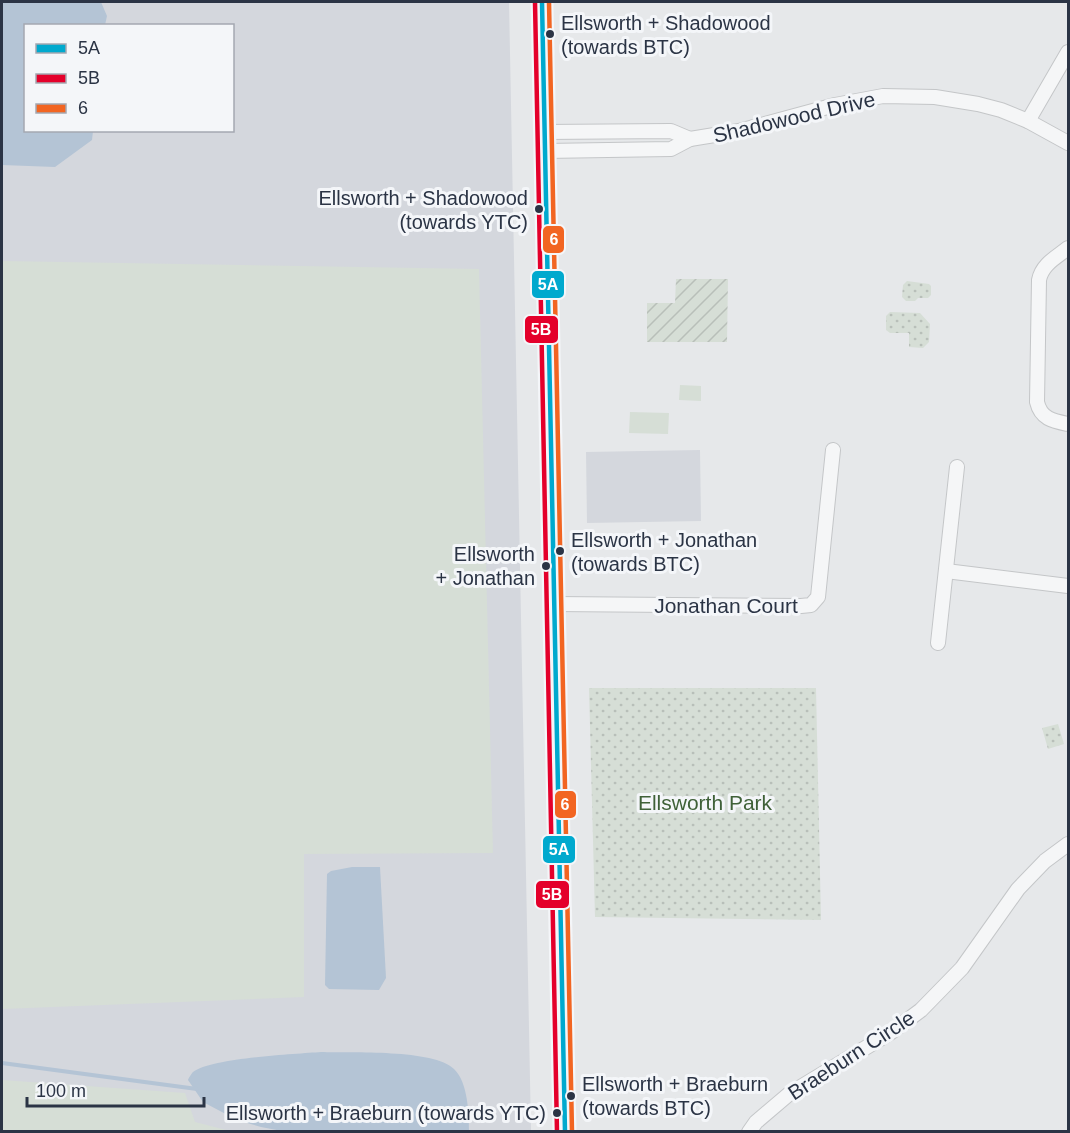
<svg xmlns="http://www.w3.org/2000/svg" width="1070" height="1133" viewBox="0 0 1070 1133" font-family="Arial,sans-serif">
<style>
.built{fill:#d4d7dd;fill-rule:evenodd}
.grass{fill:#d6ded6}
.park{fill:url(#park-dots)}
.garden{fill:url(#garden-furrows)}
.water{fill:#b4c4d5}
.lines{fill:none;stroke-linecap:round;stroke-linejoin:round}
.stream{stroke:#b4c4d5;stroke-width:4}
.street-casing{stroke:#c4c6c8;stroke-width:16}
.secondary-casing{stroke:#c4c6c8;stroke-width:22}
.street{stroke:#f5f6f7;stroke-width:14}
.secondary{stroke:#f8f8f8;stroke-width:20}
.bus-1-casing{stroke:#f4f6f9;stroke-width:9}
.bus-2-casing{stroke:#f4f6f9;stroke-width:9}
.bus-3-casing{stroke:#f4f6f9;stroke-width:9}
.bus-1{stroke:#00a9ce;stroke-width:4.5}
.bus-2{stroke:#e4002b;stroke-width:4.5}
.bus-3{stroke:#f26522;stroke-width:4.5}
.bus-dot{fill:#2b3445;stroke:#f4f6f9;stroke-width:2}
.labels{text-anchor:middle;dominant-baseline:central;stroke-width:6;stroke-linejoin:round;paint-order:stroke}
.bus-label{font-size:20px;fill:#2b3445;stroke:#f4f6f9;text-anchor:start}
.street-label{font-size:21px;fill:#2b3445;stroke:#f4f6f9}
.park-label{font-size:21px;fill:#3f6138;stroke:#f4f6f9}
.line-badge{stroke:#f4f6f9;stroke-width:2}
.badge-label{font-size:16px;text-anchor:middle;font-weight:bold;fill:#fff}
</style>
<defs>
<pattern id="park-dots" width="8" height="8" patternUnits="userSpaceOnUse" patternTransform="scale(1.5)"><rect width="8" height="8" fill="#d6ded6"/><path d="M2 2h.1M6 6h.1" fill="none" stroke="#b8bfb9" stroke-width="1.8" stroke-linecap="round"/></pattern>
<pattern id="garden-furrows" width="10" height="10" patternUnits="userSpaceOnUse" patternTransform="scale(1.5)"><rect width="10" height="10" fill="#d6ded6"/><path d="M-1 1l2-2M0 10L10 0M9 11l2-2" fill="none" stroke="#b8bfb9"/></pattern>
</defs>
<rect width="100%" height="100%" fill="#e6e8ea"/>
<g class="built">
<path d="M2,2H509L531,1131L2,1132ZM26,26H232V130H26Z"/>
<polygon points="700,450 701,521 587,523 586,452"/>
</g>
<g class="grass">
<polygon points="2,261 479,269 493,853 304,854 304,997 2,1009"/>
<polygon points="680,385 701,386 701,401 679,400"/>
<polygon points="630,412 669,413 668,434 629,433"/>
<polygon points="2,1080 185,1093 195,1122 230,1131 2,1131"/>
</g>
<g class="park">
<polygon points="907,281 929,284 931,286 931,295 928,298 918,298 915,301 906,301 902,297 903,285"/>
<polygon points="890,312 920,313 930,324 929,342 923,348 909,347 909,333 890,333 886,330 886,316"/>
<polygon points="589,688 816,688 821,920 595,917"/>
<polygon points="1058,724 1064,744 1048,749 1042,728"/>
</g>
<polygon class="garden" points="676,279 728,279 727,342 647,342 647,303 675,303"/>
<g class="water">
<polygon points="2,2 101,2 107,16 105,25 26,26 26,130 93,131 92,140 55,167 2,165"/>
<polygon points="352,867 380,867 386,978 379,990 329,989 325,985 327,874 331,871"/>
<path d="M321,1052C351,1053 434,1049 454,1069C468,1082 469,1114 469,1131L287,1132L261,1127L237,1120L203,1102L188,1080C188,1079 192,1073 193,1072C211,1058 295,1054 321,1052Z"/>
</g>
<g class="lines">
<polyline class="stream" points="2,1063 197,1089"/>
<defs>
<g id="street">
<polyline points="1028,121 1068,52"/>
<polyline points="544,132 671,131 690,139"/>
<polyline points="545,151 671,149 690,139 739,131 835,105 883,96 935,97 978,104 1001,110 1028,121 1068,143"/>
<path d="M1068,248C1057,257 1042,264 1039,280L1037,402C1041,419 1053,421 1068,424"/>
<polyline points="946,571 1068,586"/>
<polyline points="554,604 801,606 811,605 818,597 833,450"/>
<polyline points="938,643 957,467"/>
<polyline points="749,1132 756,1122 789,1094 890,1033 921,1010 962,968 1018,889 1045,861 1068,844"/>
</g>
<polyline id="secondary" points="542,2 565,1132"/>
</defs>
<use href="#street" class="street-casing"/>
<use href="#secondary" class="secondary-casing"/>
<use href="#street" class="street"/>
<use href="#secondary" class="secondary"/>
<defs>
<polyline id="bus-1" points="542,2 565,1132"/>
<polyline id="bus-2" points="535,2 557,1132"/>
<polyline id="bus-3" points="549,2 572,1132"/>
</defs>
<use href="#bus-1" class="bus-1-casing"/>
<use href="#bus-2" class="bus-2-casing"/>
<use href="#bus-3" class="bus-3-casing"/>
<use href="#bus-1" class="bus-1"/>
<use href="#bus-2" class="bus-2"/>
<use href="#bus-3" class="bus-3"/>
</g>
<g class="bus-dot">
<circle cx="550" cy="34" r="5"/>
<circle cx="539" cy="209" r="5"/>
<circle cx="560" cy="551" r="5"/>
<circle cx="546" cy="566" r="5"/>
<circle cx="571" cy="1096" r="5"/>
<circle cx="557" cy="1113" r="5"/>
</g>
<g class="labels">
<g class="bus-label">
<text x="561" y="23">Ellsworth + Shadowood<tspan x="561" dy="24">(towards BTC)</tspan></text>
<text x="528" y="198" text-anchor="end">Ellsworth + Shadowood<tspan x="528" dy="24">(towards YTC)</tspan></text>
<text x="571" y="540">Ellsworth + Jonathan<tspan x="571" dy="24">(towards BTC)</tspan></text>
<text x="535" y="554" text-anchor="end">Ellsworth<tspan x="535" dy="24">+ Jonathan</tspan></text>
<text x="582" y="1084">Ellsworth + Braeburn<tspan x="582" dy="24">(towards BTC)</tspan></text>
<text x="546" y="1113" text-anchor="end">Ellsworth + Braeburn (towards YTC)</text>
</g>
<g class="street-label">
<text transform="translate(794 117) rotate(-13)">Shadowood Drive</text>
<text x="726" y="605">Jonathan Court</text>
<text transform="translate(851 1055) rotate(-33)">Braeburn Circle</text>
</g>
<g class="park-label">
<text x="705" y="802">Ellsworth Park</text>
</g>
</g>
<g class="line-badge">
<rect x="542" y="225" width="23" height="29" rx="6" fill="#f26522"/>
<rect x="531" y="270" width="34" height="29" rx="6" fill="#00a9ce"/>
<rect x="524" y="315" width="35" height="29" rx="6" fill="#e4002b"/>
<rect x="554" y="790" width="23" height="29" rx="6" fill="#f26522"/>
<rect x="542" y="835" width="34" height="29" rx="6" fill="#00a9ce"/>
<rect x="535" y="880" width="35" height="29" rx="6" fill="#e4002b"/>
</g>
<g class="badge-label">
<text x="554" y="245">6</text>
<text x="548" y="290">5A</text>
<text x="541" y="335">5B</text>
<text x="565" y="810">6</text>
<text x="559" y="855">5A</text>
<text x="552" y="900">5B</text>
</g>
<rect width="1070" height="1133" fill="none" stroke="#2b3445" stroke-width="6"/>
<rect x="24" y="24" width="210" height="108" fill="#f4f6f9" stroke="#a4a8b1" stroke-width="1.5"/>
<rect x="36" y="44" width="30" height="9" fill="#00a9ce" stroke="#a4a8b1" stroke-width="1.5"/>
<text x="78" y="54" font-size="18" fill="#2b3445">5A</text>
<rect x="36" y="74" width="30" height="9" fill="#e4002b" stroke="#a4a8b1" stroke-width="1.5"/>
<text x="78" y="84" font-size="18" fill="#2b3445">5B</text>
<rect x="36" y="104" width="30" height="9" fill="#f26522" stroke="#a4a8b1" stroke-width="1.5"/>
<text x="78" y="114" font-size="18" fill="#2b3445">6</text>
<path d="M27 1097v9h177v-9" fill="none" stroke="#2b3445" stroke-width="3"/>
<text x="36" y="1097" font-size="18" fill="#2b3445" stroke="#f4f6f9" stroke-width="4.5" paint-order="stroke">100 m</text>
</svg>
